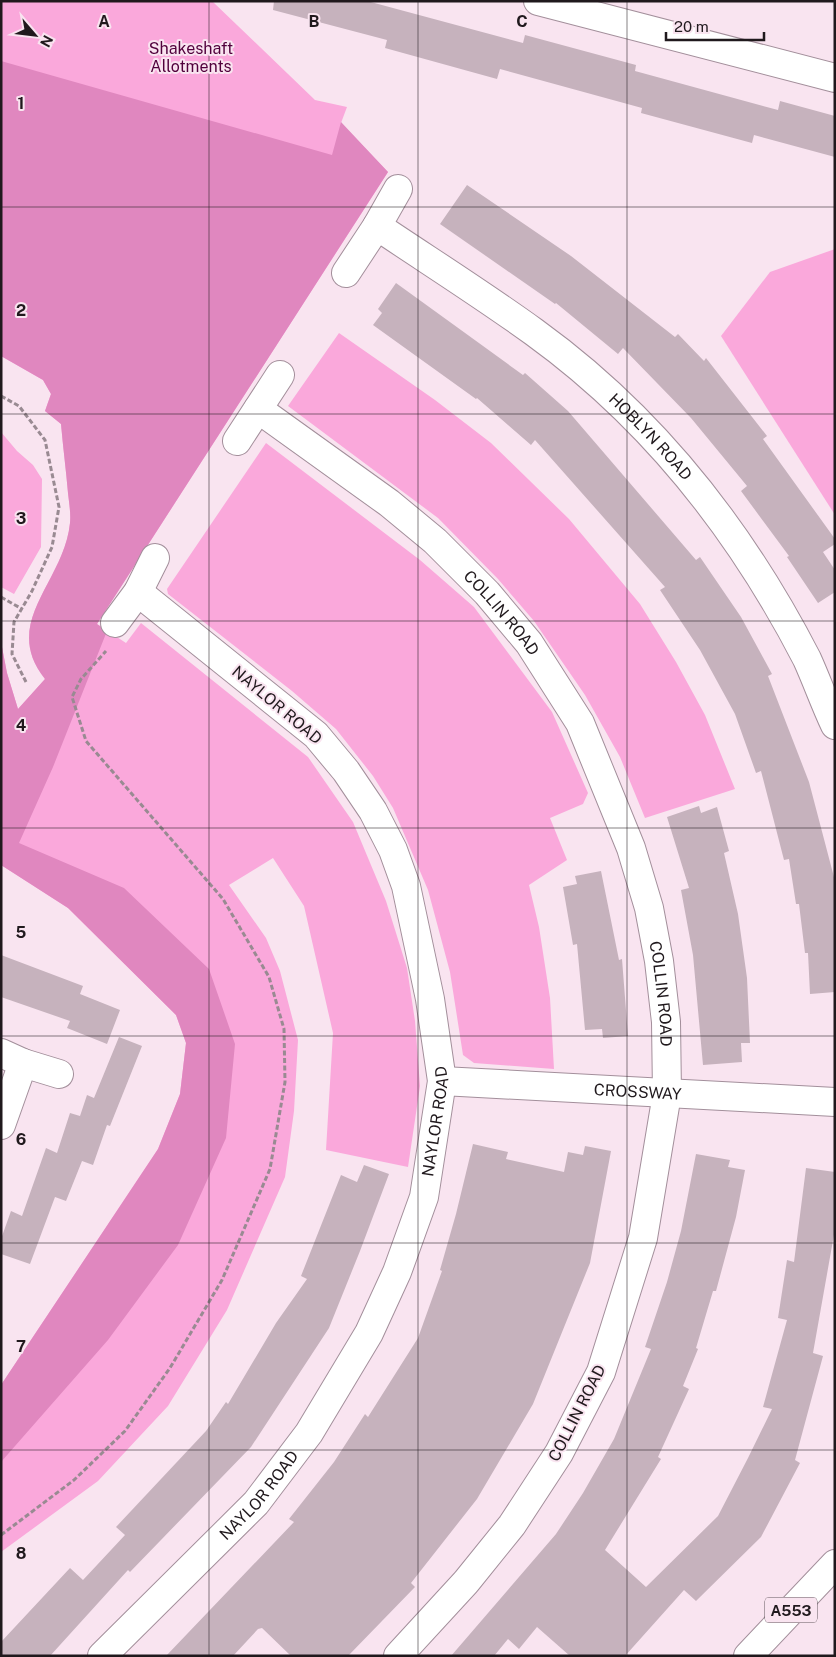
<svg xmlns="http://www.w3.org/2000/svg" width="836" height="1657" viewBox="0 0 836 1657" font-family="'Public Sans',sans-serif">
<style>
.green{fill:#faa8db}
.forest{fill:#e087bf}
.building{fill:#c6b2bd}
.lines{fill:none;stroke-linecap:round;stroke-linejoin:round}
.minor-casing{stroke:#a38f9b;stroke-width:30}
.major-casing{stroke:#a38f9b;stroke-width:30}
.path{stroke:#998a92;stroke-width:3;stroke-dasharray:5 2.5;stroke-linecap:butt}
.minor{stroke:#fff;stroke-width:28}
.major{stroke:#fff;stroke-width:28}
.grid{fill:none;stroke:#20191d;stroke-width:1;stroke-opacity:0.55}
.labels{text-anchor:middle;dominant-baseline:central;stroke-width:4;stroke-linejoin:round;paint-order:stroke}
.shield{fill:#f9e4f0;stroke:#61565c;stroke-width:1}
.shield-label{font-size:15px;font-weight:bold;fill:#20191d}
.park-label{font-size:16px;fill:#51003c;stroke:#f9e4f0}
.street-label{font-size:16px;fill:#20191d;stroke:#f9e4f0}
.grid-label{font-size:16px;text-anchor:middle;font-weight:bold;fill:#20191d;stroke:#f9e4f0;stroke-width:4;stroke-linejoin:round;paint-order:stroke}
</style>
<rect width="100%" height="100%" fill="#f9e4f0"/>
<g class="green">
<path d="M1,1H212L315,100L347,107L341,123L388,172L97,624L126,643L141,623L308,757L353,822L386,901L407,968L415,1021L420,1086L408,1167L326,1150L333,1033L304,906L273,858L229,885L266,938L280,971L298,1040L294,1111L285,1177L227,1310L168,1406L98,1481L1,1552V1385L158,1149L180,1094L186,1043L176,1015L68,908L1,865V642L7,673L18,709L45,679C0,622 64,583 70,523C71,514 69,502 68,493C66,470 63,447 61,424L45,411L51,394L43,380L1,356Z"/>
<polygon points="835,249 835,515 721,336 770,272"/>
<polygon points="339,333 435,400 491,443 569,519 640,604 676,662 705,715 735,789 645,818 620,757 585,695 534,621 498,579 438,518 288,406"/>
<polygon points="1,432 17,451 33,465 42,479 41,547 14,594 1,587"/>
<polygon points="266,443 420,560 474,607 552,712 588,793 583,804 550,818 567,860 529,885 539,927 550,998 554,1069 474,1063 463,1055 450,972 428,890 393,808 373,776 336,729 292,691 168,594 167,589"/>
</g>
<path class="forest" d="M1,61L332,155L341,122L388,172L97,624L107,631L53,767L19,843L124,888L209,969L235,1044L226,1138L178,1245L108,1340L1,1462V1385L158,1149L180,1094L186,1043L176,1015L68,908L1,865V642L7,673L18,709L45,679C0,622 64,583 70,523C71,514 69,502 68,493C66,470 63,447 61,424L45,411L51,394L43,380L1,356Z"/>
<g class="building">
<polygon points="274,1 367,1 523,43 525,35 636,65 635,71 778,110 780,101 835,116 835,157 754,135 752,143 641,113 642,108 500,69 497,79 385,48 387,40 273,10"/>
<polygon points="467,185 571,256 675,337 678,334 704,361 706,358 767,436 763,439 835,539 835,544 823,552 835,570 835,592 818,603 787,557 789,556 741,491 747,486 691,418 623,348 618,354 556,303 555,304 440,224"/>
<polygon points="396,283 523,375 525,373 568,411 696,560 700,557 741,617 772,674 768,676 809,782 835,881 835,992 810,994 808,953 805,953 799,904 796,904 789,859 784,860 761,771 756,773 735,714 700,650 660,590 665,587 535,440 531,445 477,398 476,399 373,325 382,313 378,309"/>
<polygon points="699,806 701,813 717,807 729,851 724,853 738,914 747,978 750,1043 741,1043 742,1062 703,1065 693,955 681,890 689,888 667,817"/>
<polygon points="601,871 619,960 622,959 628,1036 603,1038 602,1029 585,1030 577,944 573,945 563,887 577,884 575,876"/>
<polygon points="1,955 83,986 80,994 120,1010 107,1044 67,1028 70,1021 1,997"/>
<polygon points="119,1037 142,1046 110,1126 107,1125 93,1165 82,1161 66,1201 55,1197 30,1264 1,1254 1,1239 11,1211 22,1216 46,1148 57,1153 70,1113 80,1116 87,1095 94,1098"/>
<polygon points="473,1144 508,1152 506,1159 564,1172 568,1152 583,1155 585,1146 611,1151 590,1263 533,1404 477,1499 411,1583 415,1587 348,1656 291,1656 262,1628 258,1629 233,1656 166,1656 294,1522 289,1519 334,1462 365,1414 368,1417 418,1338 442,1271 440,1270 456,1214"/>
<polygon points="696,1154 730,1160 728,1167 745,1170 736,1217 716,1291 713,1291 696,1348 698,1349 683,1386 689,1389 658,1457 661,1459 605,1550 646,1587 718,1516 748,1458 772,1409 763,1407 787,1320 778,1318 787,1260 794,1262 806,1168 835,1172 835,1229 813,1353 823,1356 795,1460 800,1463 761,1537 696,1601 684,1590 625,1656 570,1656 537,1627 519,1649 508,1639 494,1656 451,1656 556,1534 583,1493 614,1439 651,1349 645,1347 667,1282 681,1231"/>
<polygon points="364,1165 389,1174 360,1251 329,1328 251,1447 130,1572 128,1570 50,1656 1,1656 1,1642 70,1568 83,1580 125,1535 116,1527 206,1431 226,1402 228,1404 276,1323 307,1279 301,1276 341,1175 357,1182"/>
</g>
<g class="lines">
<defs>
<g id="minor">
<polyline points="538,1 835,78"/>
<path id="s1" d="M398,189L377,226C429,261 483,295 534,332C653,418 740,529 807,659C817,681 825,704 835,725"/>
<polyline points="346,273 377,226"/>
<path id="s2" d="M258,409L389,503L435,541L487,593L529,643L580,723L631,848L649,908L659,961L666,1022L667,1094L643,1238L601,1372L559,1453L512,1525L466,1582L398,1656"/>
<polyline points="237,441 280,375"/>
<polyline points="115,623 138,592 155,558"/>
<polyline points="1,1053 23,1063"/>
<path id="s3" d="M442,1081L835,1102"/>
<polyline points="1,1125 23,1063 59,1074"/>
<path id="s4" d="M102,1656L256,1503L309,1433L369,1333L397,1272L424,1197L442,1081L430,999L406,886L393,850L373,811L346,771L316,735L138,592"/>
</g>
<polyline id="major" points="748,1656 835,1564"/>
</defs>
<use href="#minor" class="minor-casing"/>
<use href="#major" class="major-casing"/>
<g class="path">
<polyline points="1,396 19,406 45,440 59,507 52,547 32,591 14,622 12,654 27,684"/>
<polyline points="1,597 22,609"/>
<polyline points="1,1535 74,1480 125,1431 170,1368 222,1280 270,1169 285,1082 284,1029 269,977 223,899 86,741 72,697 81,679 106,651"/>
</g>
<use href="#minor" class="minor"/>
<use href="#major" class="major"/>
</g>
<path class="grid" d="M209,1V1656M418,1V1656M627,1V1656M1,207H835M1,414H835M1,621H835M1,828H835M1,1036H835M1,1243H835M1,1450H835"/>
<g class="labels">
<rect class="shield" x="765" y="1597.5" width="52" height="25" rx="4"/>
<g class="shield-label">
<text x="791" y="1610">A553</text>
</g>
<g class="park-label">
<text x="191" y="48">Shakeshaft<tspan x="191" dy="18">Allotments</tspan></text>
</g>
<g class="street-label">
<text stroke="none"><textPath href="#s1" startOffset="389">HOBLYN ROAD</textPath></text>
<text stroke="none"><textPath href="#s2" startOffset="319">COLLIN ROAD</textPath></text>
<text transform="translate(277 705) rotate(40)">NAYLOR ROAD</text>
<text stroke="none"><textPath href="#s2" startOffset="739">COLLIN ROAD</textPath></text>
<text stroke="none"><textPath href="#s3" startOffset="196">CROSSWAY</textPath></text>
<text stroke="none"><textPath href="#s4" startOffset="645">NAYLOR ROAD</textPath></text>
<text transform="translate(577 1413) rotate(-63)">COLLIN ROAD</text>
<text stroke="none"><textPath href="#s4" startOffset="225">NAYLOR ROAD</textPath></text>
</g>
</g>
<g class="grid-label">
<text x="104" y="27">A</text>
<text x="314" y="27">B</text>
<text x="522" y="27">C</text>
<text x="21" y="109">1</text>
<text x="21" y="316">2</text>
<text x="21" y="524">3</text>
<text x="21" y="731">4</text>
<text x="21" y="938">5</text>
<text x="21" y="1145">6</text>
<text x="21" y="1352">7</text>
<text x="21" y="1559">8</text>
</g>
<rect width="836" height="1657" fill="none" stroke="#20191d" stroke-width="5"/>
<g transform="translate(35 35) rotate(118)" stroke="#f9e4f0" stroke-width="4" paint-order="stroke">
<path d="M0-4L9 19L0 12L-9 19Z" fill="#20191d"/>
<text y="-8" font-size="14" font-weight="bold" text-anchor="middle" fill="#20191d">N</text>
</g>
<path d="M666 32v8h98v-8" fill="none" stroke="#20191d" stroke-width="2.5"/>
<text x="674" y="32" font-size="15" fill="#20191d" stroke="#f9e4f0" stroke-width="4" paint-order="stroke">20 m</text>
</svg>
